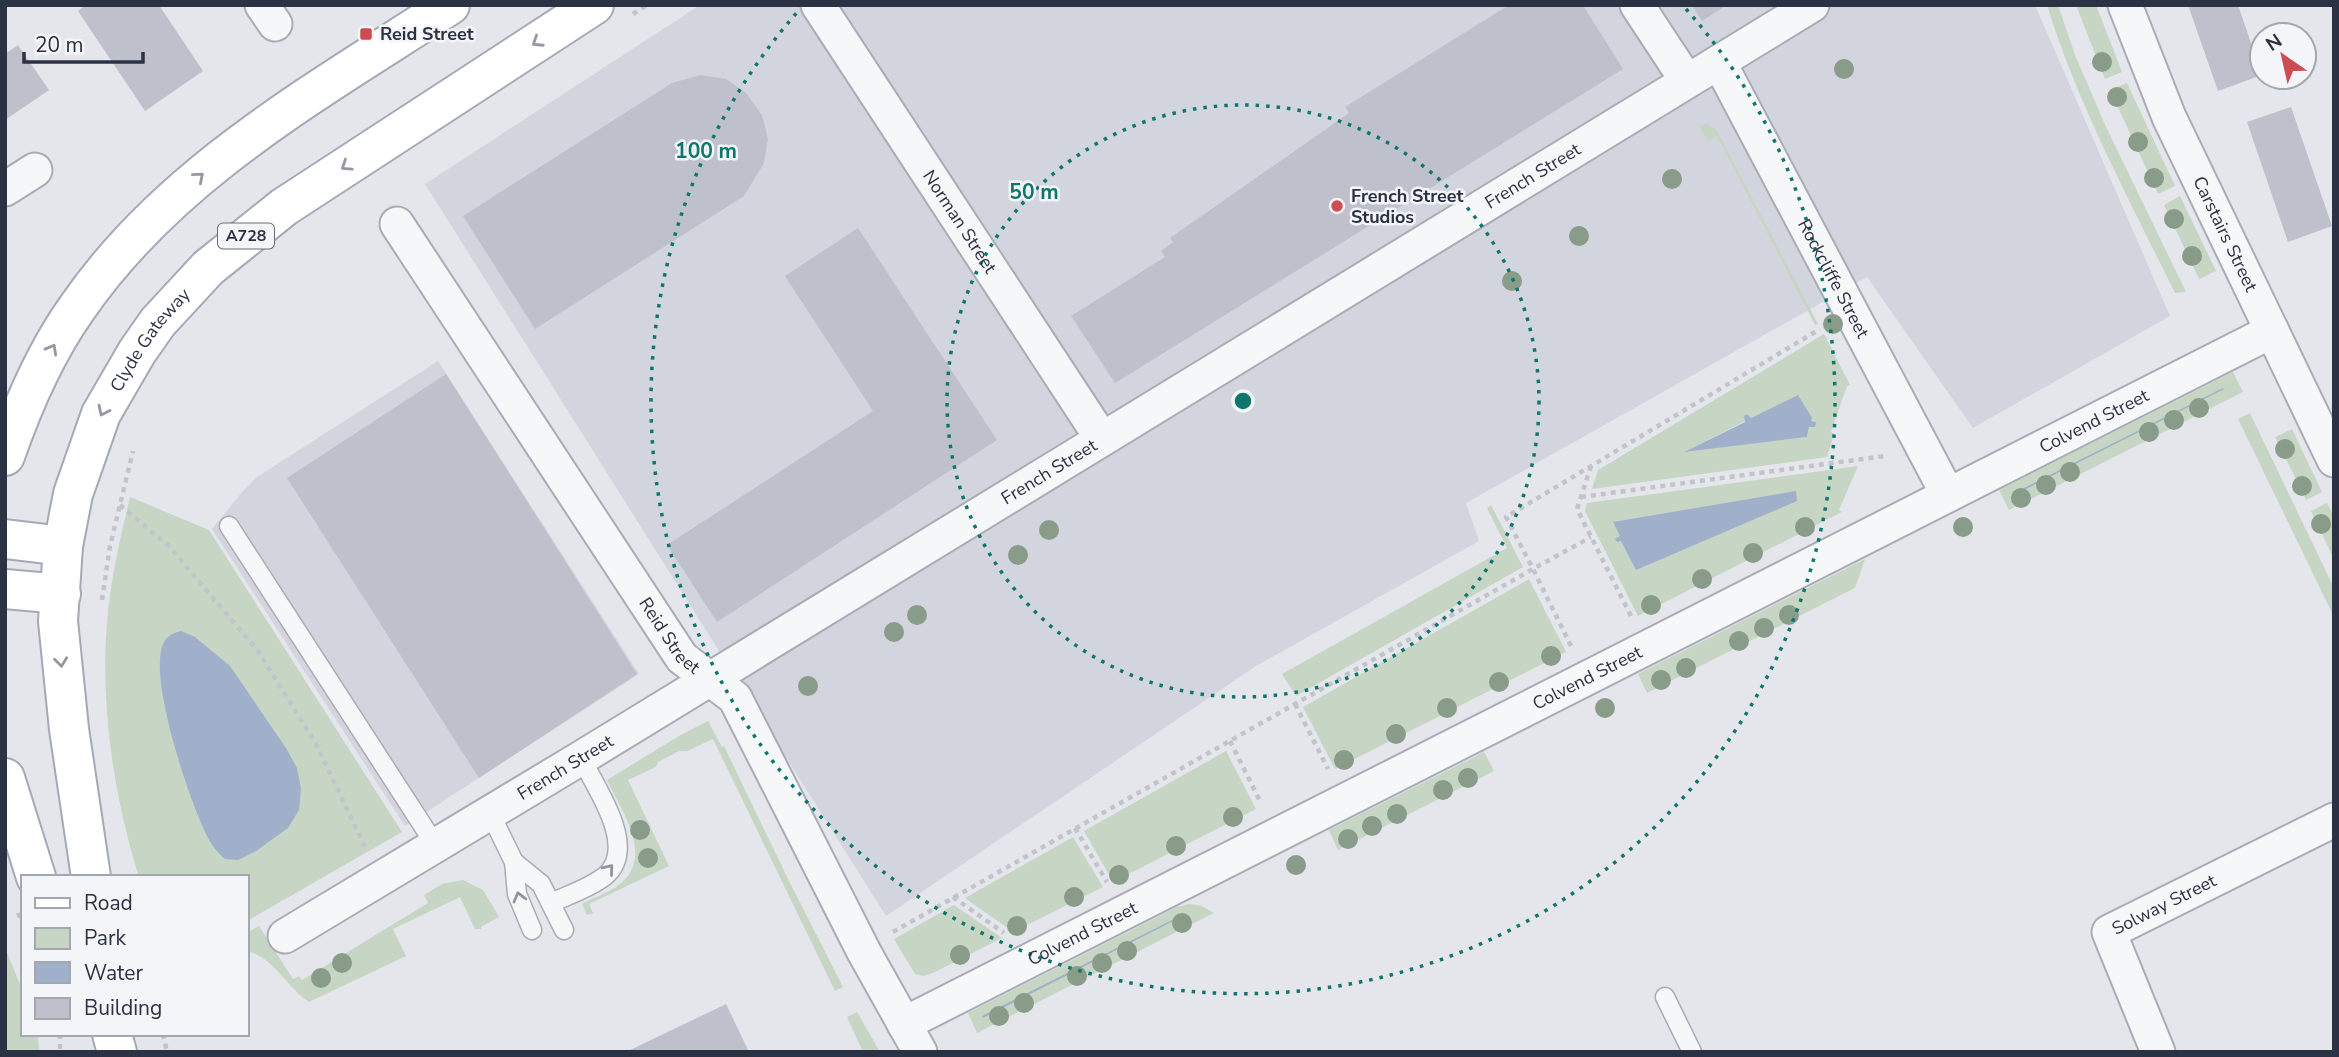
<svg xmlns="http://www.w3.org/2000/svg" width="2339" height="1057" viewBox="0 0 2339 1057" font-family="'Nunito Sans',sans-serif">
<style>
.built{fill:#d2d5dd}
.green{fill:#c7d5c5;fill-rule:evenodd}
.water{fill:#a0b0ca}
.building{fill:#bec1cb}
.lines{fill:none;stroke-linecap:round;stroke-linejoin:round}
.lane-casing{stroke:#a9acb6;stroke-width:21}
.street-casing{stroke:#a9acb6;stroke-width:37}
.primary-casing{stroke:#a3a9b7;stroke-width:42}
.path{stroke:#c1c4ca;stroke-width:4.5;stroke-dasharray:5 5;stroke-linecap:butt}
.lane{stroke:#f6f7f9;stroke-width:18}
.street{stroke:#f6f7f9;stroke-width:33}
.primary{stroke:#fff;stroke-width:38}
.tree{fill:#889c89}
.oneway{stroke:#9598a2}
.oneway2{stroke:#90949e}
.ring{fill:none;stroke:#0f766e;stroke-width:3.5;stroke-dasharray:3.5 7}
.poi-dot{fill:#cd4c52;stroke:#f3f5f8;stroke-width:2.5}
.labels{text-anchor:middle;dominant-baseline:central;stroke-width:5;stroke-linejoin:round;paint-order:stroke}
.shield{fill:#f3f5f8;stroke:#676c7a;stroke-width:2}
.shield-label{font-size:16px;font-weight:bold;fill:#2b3244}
.poi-label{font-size:18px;font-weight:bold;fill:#2b3244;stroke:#f3f5f8;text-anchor:start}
.street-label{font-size:18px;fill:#2b3244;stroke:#f3f5f8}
.centre{fill:#0f766e;stroke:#f3f5f8;stroke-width:3.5}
.ring-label{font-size:21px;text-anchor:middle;font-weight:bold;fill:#0f766e;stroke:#f3f5f8;stroke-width:5;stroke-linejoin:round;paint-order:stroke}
</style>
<rect width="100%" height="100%" fill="#e4e6eb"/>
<g class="built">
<polygon points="700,5 2035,5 2170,316 1973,428 1867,277 1466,503 1479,541 1256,666 886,916 425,184"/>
<polygon points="438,361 639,674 405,826 212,529 243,491 257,477"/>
</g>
<g class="green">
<path d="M2047,5H2058L2075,55L2106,127L2186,292L2175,293C2129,199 2078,105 2047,5Z"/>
<polygon points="2076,5 2096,5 2122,72 2105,79"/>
<polygon points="2127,83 2175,186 2158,194 2110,90"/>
<polygon points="1707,124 1716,129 1818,324 1815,325 1717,136 1708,141 1699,126"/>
<polygon points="2180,196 2216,271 2199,279 2164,205"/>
<path d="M1824,334L1850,385L1847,386L1831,432L1834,434L1827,457L1592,489L1598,470ZM1798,395L1811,421L1816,422L1809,427L1807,437L1686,451L1745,421L1747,414L1751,418Z"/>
<polygon points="2233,372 2243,392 2009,510 1999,490"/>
<polygon points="2250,413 2334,588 2334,617 2238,419"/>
<polygon points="2292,429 2322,492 2306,500 2275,437"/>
<polygon points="1858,466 1839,510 1842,512 1638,616 1585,511 1587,503"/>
<path d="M130,497L209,530L402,832L247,921V877H139C113,793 99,700 108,612C112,573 121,535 130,497Z"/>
<polygon points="2327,503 2334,517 2334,559 2311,511"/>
<polygon points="1491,505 1523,567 1296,696 1282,674 1507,548 1487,508"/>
<polygon points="1865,559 1855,588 1647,693 1638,674"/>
<polygon points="1529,579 1566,652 1335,769 1303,707"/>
<path d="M708,721L722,747L724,746L788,879L843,987L835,991L713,739L687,751H679L658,762L656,767L628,780L669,866L589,904L593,913L587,915L582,904C593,898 605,894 616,887C657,860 622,812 607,780L679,736Z"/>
<polygon points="1226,751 1256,809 1113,882 1084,831"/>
<polygon points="1484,752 1494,771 1338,850 1329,830"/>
<polygon points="1073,837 1103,887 1013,932 965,898"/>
<path d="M463,880L483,890L499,917L481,927V929H475L460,897L393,929L406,956L309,1002C287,988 275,958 247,951V933L259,926L293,979L299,976L302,980L428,903L424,895L442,884Z"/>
<polygon points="1190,904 1202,906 1214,913 977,1033 968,1013 1177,907"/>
<polygon points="954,905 1002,938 933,973 924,976 915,974 894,939"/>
<polygon points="5,947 23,992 23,1034 37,1034 40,1052 5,1052"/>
<polygon points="857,1012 880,1052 863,1052 847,1017"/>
</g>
<g class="water">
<polygon points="2223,388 2224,389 2018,493 2018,491"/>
<polygon points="1798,395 1812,418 1811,421 1816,422 1815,427 1809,427 1807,437 1684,452 1745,422 1744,416 1747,414 1751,418"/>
<polygon points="1796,491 1797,501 1636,570 1621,541 1617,542 1615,539 1620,536 1613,522"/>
<path d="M181,631L195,637L230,666L286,748L297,768L301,789L299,810L288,828L256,851L238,860L225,859C218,853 213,847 208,838C191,806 146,675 164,642C168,635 174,633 181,631Z"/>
<polygon points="1184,914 1185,915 983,1018 982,1016"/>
</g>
<g class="building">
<polygon points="86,5 159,5 203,71 145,111 78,11"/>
<polygon points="1509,5 1583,5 1623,69 1115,383 1071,316 1165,257 1161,251 1173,242 1170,238 1349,113 1345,107"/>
<polygon points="1692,5 1727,5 1702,21"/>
<polygon points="2188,5 2238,5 2262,75 2218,91"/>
<polygon points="18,45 49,90 5,120 5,54"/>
<polygon points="700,75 726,79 746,93 762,115 768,139 764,163 744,196 535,329 463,216 672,83"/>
<polygon points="2291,107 2332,226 2288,242 2247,122"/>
<polygon points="858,228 997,440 717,622 667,545 873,411 785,276"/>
<polygon points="446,374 637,674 479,778 287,478"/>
<polygon points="726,1004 749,1052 626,1052"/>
</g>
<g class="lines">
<defs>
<g id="lane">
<polyline points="229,526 436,846"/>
<polyline points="490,813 514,862 517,894 532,930"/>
<polyline points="514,862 541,884 564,930"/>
<path d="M551,903C568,895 590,888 605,876C639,848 596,788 581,758"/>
<polyline points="1665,997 1692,1052"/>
</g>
<g id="street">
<polyline points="262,5 275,24"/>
<path id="s1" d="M818,5L1102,439"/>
<polyline points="1637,5 1687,81"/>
<path id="s2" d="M2125,5L2169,117L2334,460"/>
<path id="s3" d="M1719,62L1948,495"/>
<polyline points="5,189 35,170"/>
<path id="s4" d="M397,224L682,658L735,698L864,952L920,1052"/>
<path id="s5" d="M285,936L581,758L1812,5"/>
<path id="s6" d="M904,1024L2272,331"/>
<path id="s7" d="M2158,1052L2109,932L2334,820"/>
</g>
<g id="primary">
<path d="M5,456C23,404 45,353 77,308C169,174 316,92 450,5"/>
<polyline points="5,539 63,546"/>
<polyline points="5,589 61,594"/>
<polyline points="5,778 36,877"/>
<path id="s8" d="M91,877L69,729L58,621L63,546L73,494L101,414L137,352L158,322L208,268L284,207L594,5"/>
<polyline points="112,1034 117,1052"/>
</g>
</defs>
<use href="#lane" class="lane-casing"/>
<use href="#street" class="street-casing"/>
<use href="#primary" class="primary-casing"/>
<g class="path">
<polyline points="633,14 647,5"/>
<polyline points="1591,466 1577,509 1631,616"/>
<polyline points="1581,497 1885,456"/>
<polyline points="120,505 169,546 258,651 316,744 365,847"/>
<polyline points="102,600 110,546 133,451"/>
<polyline points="1571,646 1533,569 1591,537"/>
<polyline points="1295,704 1328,769"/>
<polyline points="1230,741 1261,803"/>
<polyline points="1075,828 1107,882"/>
<polyline points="953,897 1004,933"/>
<polyline points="18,913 23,925"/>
<polyline points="893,932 1533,569 1506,517 1820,329"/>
<polyline points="60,1034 60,1052"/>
<polyline points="163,1034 167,1052"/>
</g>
<use href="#lane" class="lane"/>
<use href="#street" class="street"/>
<use href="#primary" class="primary"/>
</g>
<g class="tree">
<circle cx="2102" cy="62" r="10"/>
<circle cx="1844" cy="69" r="10"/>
<circle cx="2117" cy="97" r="10"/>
<circle cx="2138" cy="142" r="10"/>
<circle cx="2154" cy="178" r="10"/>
<circle cx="1672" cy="179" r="10"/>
<circle cx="2174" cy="219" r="10"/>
<circle cx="1579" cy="236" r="10"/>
<circle cx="2192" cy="256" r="10"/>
<circle cx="1512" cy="281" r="10"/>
<circle cx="1833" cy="324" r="10"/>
<circle cx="2199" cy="408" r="10"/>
<circle cx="2174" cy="420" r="10"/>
<circle cx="2149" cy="432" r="10"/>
<circle cx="2285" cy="449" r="10"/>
<circle cx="2070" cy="472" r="10"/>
<circle cx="2046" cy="485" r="10"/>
<circle cx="2302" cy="486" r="10"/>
<circle cx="2021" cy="498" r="10"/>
<circle cx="2321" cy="524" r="10"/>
<circle cx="1805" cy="527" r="10"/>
<circle cx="1963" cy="527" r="10"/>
<circle cx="1049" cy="530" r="10"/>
<circle cx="1753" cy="553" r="10"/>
<circle cx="1018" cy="555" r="10"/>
<circle cx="1702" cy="579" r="10"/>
<circle cx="1651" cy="605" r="10"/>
<circle cx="917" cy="615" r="10"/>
<circle cx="1789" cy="615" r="10"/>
<circle cx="1764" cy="628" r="10"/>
<circle cx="894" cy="632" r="10"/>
<circle cx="1739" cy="641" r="10"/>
<circle cx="1551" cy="656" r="10"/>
<circle cx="1686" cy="668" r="10"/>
<circle cx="1661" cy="680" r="10"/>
<circle cx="1499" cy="682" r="10"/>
<circle cx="808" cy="686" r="10"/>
<circle cx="1447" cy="708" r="10"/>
<circle cx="1605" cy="708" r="10"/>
<circle cx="1396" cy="734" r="10"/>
<circle cx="1344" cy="760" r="10"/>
<circle cx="1468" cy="778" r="10"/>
<circle cx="1443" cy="790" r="10"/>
<circle cx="1397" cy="814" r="10"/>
<circle cx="1233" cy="817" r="10"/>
<circle cx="1372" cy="826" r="10"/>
<circle cx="640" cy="830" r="10"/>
<circle cx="1348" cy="839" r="10"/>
<circle cx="1176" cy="846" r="10"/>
<circle cx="648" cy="858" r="10"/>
<circle cx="1296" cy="865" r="10"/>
<circle cx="1119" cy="875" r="10"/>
<circle cx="1074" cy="897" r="10"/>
<circle cx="1182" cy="923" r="10"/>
<circle cx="1017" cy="926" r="10"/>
<circle cx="1127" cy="951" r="10"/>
<circle cx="960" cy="955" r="10"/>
<circle cx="342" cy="963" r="10"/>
<circle cx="1102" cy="963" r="10"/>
<circle cx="1077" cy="976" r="10"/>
<circle cx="321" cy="978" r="10"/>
<circle cx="1024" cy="1003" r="10"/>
<circle cx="999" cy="1016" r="10"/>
</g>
<defs><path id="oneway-chevron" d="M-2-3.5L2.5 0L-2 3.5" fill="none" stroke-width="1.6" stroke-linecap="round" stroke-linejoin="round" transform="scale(1.75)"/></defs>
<g class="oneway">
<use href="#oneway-chevron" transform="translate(537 42) rotate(147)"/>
<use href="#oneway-chevron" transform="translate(346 166) rotate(146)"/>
<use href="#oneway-chevron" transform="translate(199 177) rotate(-41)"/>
<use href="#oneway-chevron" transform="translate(52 349) rotate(-61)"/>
<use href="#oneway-chevron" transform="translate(103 411) rotate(116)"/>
<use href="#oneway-chevron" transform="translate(61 662) rotate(83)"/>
</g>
<g class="oneway2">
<use href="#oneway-chevron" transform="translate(609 869) rotate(-51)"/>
<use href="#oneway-chevron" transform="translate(519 897) rotate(-105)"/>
</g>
<g class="ring">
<circle cx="1243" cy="401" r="296"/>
<path d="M1686 9A592 592 0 1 1 800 9"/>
</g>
<g class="poi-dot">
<rect x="359" y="27" width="14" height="14" rx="3.5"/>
<circle cx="1337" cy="206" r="7"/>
</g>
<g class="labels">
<rect class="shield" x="218" y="223.5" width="56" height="25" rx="5"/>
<g class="shield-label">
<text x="246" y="236">A728</text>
</g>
<g class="poi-label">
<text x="380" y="34">Reid Street</text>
<text x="1351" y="196">French Street<tspan x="1351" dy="21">Studios</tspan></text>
</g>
<g class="street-label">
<text stroke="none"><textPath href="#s5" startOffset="1461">French Street</textPath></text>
<text stroke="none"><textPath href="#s1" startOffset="259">Norman Street</textPath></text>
<text stroke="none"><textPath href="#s2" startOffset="250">Carstairs Street</textPath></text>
<text stroke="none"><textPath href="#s3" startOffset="245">Rockcliffe Street</textPath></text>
<text stroke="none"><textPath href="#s8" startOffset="560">Clyde Gateway</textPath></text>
<text stroke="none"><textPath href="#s6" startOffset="1334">Colvend Street</textPath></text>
<text stroke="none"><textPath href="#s5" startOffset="894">French Street</textPath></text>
<text stroke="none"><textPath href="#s4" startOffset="494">Reid Street</textPath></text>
<text stroke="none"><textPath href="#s6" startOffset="766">Colvend Street</textPath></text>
<text stroke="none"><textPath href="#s5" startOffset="327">French Street</textPath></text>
<text stroke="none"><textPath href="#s7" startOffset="191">Solway Street</textPath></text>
<text stroke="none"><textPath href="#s6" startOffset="200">Colvend Street</textPath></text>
</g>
</g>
<circle cx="1243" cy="401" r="10" class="centre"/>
<g class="ring-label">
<text x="706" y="158">100 m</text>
<text x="1034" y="199">50 m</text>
</g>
<rect width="2339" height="1057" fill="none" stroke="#2b3244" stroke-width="14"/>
<rect x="21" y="875" width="228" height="161" fill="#f3f5f8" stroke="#a3a7b0" stroke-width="2"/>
<rect x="35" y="898" width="35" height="10" fill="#ffffff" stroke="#a3a7b0" stroke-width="2"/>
<text x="84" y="910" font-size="21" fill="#2b3244">Road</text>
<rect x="35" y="928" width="35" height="21" fill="#c7d5c5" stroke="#a3a7b0" stroke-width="2"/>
<text x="84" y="945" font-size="21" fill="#2b3244">Park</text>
<rect x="35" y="962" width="35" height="21" fill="#a0b0ca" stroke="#a3a7b0" stroke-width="2"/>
<text x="84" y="980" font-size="21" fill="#2b3244">Water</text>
<rect x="35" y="998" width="35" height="21" fill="#bec1cb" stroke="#a3a7b0" stroke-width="2"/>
<text x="84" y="1015" font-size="21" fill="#2b3244">Building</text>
<g transform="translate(2283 56) rotate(326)"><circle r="33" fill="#f3f5f8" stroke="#a3a7b0" stroke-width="2"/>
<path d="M0-5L12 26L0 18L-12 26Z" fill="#cd4c52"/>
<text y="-10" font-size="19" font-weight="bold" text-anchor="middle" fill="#2b3244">N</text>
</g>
<path d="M24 52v10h119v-10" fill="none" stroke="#2b3244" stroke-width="3.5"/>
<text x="35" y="52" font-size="21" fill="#2b3244" stroke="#f3f5f8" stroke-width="5" paint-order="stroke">20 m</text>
</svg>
